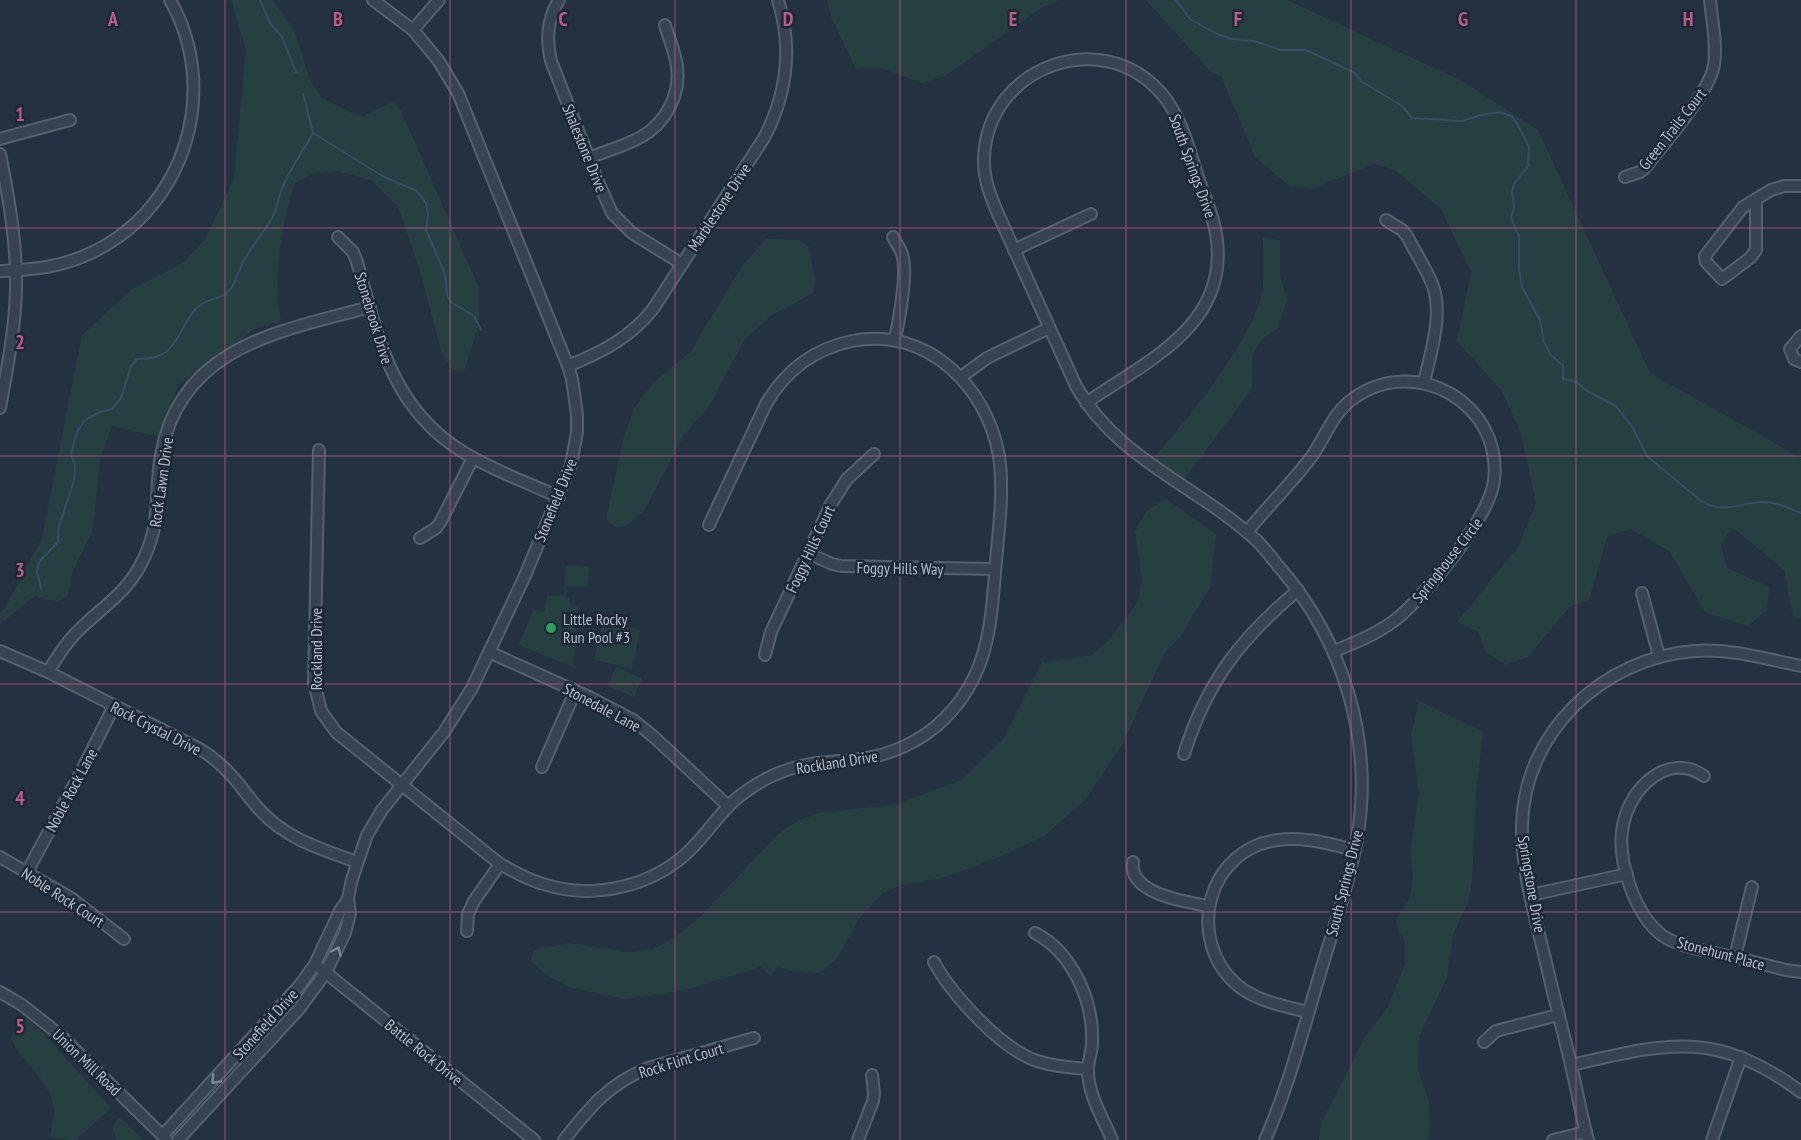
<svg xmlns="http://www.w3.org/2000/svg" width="1801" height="1140" font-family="'PT Sans Narrow',sans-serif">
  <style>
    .green { fill: #264042 }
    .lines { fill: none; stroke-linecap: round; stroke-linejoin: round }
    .stream { stroke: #374d69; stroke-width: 2 }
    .minor-casing { stroke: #56616e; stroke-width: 14 }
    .minor { stroke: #384351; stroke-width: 10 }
    .oneway { stroke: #7d8794 }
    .grid { fill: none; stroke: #bd5a88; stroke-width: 1.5; stroke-opacity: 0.55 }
    .leisure-dot { fill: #2e9e5b; stroke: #1d2836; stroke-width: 2 }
    .labels { text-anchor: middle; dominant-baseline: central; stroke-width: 5; stroke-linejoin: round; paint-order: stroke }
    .street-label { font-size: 16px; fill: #b5becb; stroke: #1d2836 }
    .poi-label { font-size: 16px; fill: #b5becb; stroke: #1d2836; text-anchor: start }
    .grid-label { font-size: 20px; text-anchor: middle; font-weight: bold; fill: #bd5a88; stroke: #1d2836; stroke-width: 5; stroke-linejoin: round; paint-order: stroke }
  </style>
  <rect width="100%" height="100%" fill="#243141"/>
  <g class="green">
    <path d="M231,0H273L295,32L309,78L322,98L354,114L364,116L394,101L401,111L479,288V324L464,371L452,370L441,350L420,271L398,206L372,181L339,171L315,173L295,183C282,220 272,283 281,321L256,328L178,385L160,437L112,426L100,459L93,529L72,573L68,596L57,602L35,596L0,624V612L5,608L42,538L82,335L131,290L183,263L206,238L234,178L246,50Z"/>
    <path d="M827,0H1062L1044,6L945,76L922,83L879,67L856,69L832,19Z"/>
    <path d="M1146,0H1287L1462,81L1538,130L1650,373L1801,458V618L1793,617L1784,570L1732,527L1721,545L1727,568L1769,587L1767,610L1748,626L1705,612L1669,551L1630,529L1607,537L1589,600L1569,607L1528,657L1506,665L1486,652L1478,631L1457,622L1518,547L1536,503L1521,434L1502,391L1457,341L1471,273L1441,209L1396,171L1375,164L1313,188L1290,186L1255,157L1221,76L1211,72Z"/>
    <path d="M1263,238L1280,240V275L1287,300L1277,329L1263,338L1253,354L1251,390L1180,485L1150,463C1188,417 1242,356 1261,298C1265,285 1263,253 1263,238Z"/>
    <path d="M766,239L799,240L809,247L815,281L813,293L772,315L745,339L708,408L684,435L644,511L626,526L614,527L606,519L623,440L634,408L655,381L690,352L743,265Z"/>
    <path d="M1166,499L1216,534L1210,588L1180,637L1164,654L1123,743L1086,799L1044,836L992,860L939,879L904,884L883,893L860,917L838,957L820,973L789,970L778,967L770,976L762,968L763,966L682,991L624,999L569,987L548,976L531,961L534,950L569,943L627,952L651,950L673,939L701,916L777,835L797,821L819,813L894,805L962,780L1004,738L1042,662L1090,656L1108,641L1138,602L1142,579L1135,532L1146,511Z"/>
    <path d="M566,565L589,567L587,587L566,586L565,597L570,598L569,605L578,606L573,667L519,645L533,610L545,611L547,595L564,596Z"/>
    <path d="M603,622L640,630L632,668L594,660Z"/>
    <path d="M616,667L642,678L634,697L608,686Z"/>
    <path d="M1419,701L1483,732L1476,792L1472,882L1468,903L1453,934L1447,977L1419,1037L1418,1070L1429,1102L1430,1136L1427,1140H1319L1321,1123L1365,1037L1387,1008L1405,964V941L1398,931L1396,920L1409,900L1413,877L1410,853L1419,794L1411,735Z"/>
    <path d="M22,1015L41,1031L111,1108L76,1140L50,1138C51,1130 54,1119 54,1110C52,1081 21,1063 11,1037Z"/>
    <path d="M121,1117L143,1140H117L113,1130L116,1121Z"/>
  </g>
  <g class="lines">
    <g class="stream">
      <path d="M260,0L270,23L282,37L296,72"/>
      <path d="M1176,0L1190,19L1215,33L1231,39L1254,41L1281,50H1306L1355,73L1361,81L1402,106L1412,118L1462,121L1481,115L1500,112L1511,116L1517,123L1529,147L1528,166L1514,184L1512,193L1514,207L1511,217L1515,229L1519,235V269L1522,287L1540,320L1544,342L1550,354L1563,366V379L1575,381L1587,391L1616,406L1633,428L1647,456L1701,501C1724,514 1738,504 1760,502C1775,501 1788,508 1801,513"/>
      <path d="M303,94L313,133L384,177L417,191L426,203L428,214L426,230L445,274L447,295L452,303L474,316L481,330"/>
      <path d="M41,589L37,572L39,562L58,542V530L74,480L75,465L71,455L77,432L85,420L100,412L112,409L121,398L131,366L137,359C178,360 174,335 195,310C204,298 220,301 230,290C235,285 239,269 243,262C251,247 263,234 271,220C277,210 278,199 282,189C289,170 303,151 313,133"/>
    </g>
    <g class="minor-casing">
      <g id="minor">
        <path d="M559,0C547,20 546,39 551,61L597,179L612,213L632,233L682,264"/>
        <path d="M413,30L439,0"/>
        <path d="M0,139L70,120"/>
        <path d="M0,154C9,199 17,244 16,290C15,330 7,369 0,408"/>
        <path d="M589,158C606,151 625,146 641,137C666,123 681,94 677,66C675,52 669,39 665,25"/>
        <path d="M1625,177L1640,172L1645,168C1663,144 1710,92 1714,65C1717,44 1712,21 1710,0"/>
        <path d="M1756,199V250L1750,258L1722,279L1706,262L1705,256L1743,207L1771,190L1784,186H1801"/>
        <path d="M1386,220L1402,230L1407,236C1415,252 1426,268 1433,286C1443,315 1431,352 1424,382"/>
        <path d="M338,237L353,252L357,262C378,337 391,408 463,452C492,470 528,483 559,497"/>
        <path d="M893,237C896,243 900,248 902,254C908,272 899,320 895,339"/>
        <path d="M1014,250L1091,214"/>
        <path d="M0,271C33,270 63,267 93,252C186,207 221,89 170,0"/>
        <path d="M1801,336L1790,349L1794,359L1801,362"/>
        <path d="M568,366C602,352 630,338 653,309L764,138C787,94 793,48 778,0"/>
        <path d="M961,377L987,358L1049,328"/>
        <path d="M1086,403C1145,362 1227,327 1217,241C1215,220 1206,200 1199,180C1189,150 1182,117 1161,93C1101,25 988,67 984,157C983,178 990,195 998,214L1076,386C1118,460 1196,485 1256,540C1265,548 1272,559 1280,568C1342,640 1373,737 1358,833C1350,882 1333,929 1319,977C1303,1031 1288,1088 1265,1140"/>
        <path d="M319,450L314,682L321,711L336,732L500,864C513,871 526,879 540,883C592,901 655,887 693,847C710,830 722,809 741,795C759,781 779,771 801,766C820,761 841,762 861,759C891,755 922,741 944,719C990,674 991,621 996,561C999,527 1004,490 999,456C987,386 926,326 852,341C814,349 785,371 766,404L709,525"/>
        <path d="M1247,532C1267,507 1292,483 1312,456C1326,436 1333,412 1354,398C1417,354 1503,404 1494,481C1489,518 1425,597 1395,620C1377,634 1355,643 1334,651"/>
        <path d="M420,538L436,528L441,521L473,458"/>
        <path d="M808,553L832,564L841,566L995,569"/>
        <path d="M1642,593L1659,656"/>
        <path d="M0,651L48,672L198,748C210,755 221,764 230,774C241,785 249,799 260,810C286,839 321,849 357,862"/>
        <path d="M489,652L591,698L633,720L654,737L727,805"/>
        <path d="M765,655L771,632L831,504L847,479L874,454"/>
        <path d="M48,672C57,657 65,644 77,632C103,605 127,595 144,558C162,519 154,493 161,455C180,346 281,331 370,307"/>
        <path d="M1184,754C1207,681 1241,638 1298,590"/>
        <path d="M542,767L575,692"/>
        <path d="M1704,776C1668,751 1630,788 1623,825C1616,859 1635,916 1663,936C1678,946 1698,949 1715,953C1739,958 1762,964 1786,970L1801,972"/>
        <path d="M0,857L71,898L124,939"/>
        <path d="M1133,862C1128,894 1187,902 1208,906"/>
        <path d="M27,872L81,772L114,706"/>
        <path d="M1531,895L1627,874"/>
        <path d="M467,931L468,914L474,901L500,864"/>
        <path d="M1035,933C1072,952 1094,1001 1092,1043C1092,1052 1088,1061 1088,1070C1088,1095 1103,1118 1112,1140"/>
        <path d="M1735,957L1752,887"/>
        <path d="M934,962C952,995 1001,1049 1037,1061C1053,1066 1071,1068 1088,1069"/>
        <path d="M320,968L534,1140"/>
        <path d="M0,992L22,1005L60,1035L167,1140"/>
        <path d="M1308,1012C1284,1006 1255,1001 1236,984C1185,938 1207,849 1278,840C1304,836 1330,844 1355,850"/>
        <path d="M1484,1042L1496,1031L1558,1015"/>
        <path d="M1571,1065C1667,1043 1715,1029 1801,1092"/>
        <path d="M163,1135L300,985L315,964L340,911L348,899"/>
        <path d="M178,1140L299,1009L326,972L345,933L350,913L348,899L352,879L367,835L382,810L444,732L472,688L524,578L571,465L577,432V415L572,379L568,366L458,93L438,60L413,30L373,0"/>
        <path d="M564,1140C590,1107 607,1085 648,1068L754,1038"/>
        <path d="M858,1140L873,1101L874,1093L872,1075"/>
        <path d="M1553,1140L1586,1132"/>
        <path d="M1588,1140C1581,1115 1577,1090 1571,1065C1563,1031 1554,997 1546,963C1536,919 1521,871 1522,825C1524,732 1603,658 1694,651C1729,648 1766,659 1801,666"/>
        <path d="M1712,1140L1741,1057"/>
      </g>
    </g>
    <use href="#minor" class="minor"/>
  </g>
  <defs><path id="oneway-chevron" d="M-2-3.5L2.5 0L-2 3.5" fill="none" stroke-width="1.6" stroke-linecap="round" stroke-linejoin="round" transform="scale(1.5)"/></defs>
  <g class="oneway">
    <use href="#oneway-chevron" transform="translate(337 951) rotate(-65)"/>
    <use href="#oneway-chevron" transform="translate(215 1080) rotate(133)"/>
  </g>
  <path class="grid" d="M225,0V1140M450,0V1140M675,0V1140M900,0V1140M1126,0V1140M1351,0V1140M1576,0V1140M0,228H1801M0,456H1801M0,684H1801M0,912H1801"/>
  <circle class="leisure-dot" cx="551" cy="628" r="6"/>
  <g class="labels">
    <g class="street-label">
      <text transform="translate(1672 129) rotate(-52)">Green Trails Court</text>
      <text transform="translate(585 148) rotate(68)">Shalestone Drive</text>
      <text transform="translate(1193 166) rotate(70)">South Springs Drive</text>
      <text transform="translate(719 207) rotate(-57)">Marblestone Drive</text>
      <text transform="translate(374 318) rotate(73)">Stonebrook Drive</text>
      <text transform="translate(161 482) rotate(-82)">Rock Lawn Drive</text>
      <text transform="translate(555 500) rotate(-68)">Stonefield Drive</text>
      <text transform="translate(810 549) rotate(-65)">Foggy Hills Court</text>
      <text transform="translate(1447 560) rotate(-52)">Springhouse Circle</text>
      <text transform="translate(900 568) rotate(1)">Foggy Hills Way</text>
      <text transform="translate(316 649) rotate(-90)">Rockland Drive</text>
      <text transform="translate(602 707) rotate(28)">Stonedale Lane</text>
      <text transform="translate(156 728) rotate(27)">Rock Crystal Drive</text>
      <text transform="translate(837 762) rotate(-9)">Rockland Drive</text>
      <text transform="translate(71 790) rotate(-62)">Noble Rock Lane</text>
      <text transform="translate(1344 883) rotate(-76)">South Springs Drive</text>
      <text transform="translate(1532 884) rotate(80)">Springstone Drive</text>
      <text transform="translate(63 897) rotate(33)">Noble Rock Court</text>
      <text transform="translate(1721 953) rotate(15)">Stonehunt Place</text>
      <text transform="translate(265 1024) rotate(-48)">Stonefield Drive</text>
      <text transform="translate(424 1052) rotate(39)">Battle Rock Drive</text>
      <text transform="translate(681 1060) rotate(-17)">Rock Flint Court</text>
      <text transform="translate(87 1062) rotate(44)">Union Mill Road</text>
    </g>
    <g class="poi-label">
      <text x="563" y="619">Little Rocky<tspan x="563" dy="18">Run Pool #3</tspan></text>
    </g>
  </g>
  <g class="grid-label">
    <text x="113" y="26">A</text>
    <text x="338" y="26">B</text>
    <text x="563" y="26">C</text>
    <text x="788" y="26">D</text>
    <text x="1013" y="26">E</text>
    <text x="1238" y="26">F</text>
    <text x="1463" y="26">G</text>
    <text x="1688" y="26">H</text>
    <text x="20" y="121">1</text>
    <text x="20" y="349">2</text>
    <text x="20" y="577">3</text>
    <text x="20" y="805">4</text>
    <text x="20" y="1033">5</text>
  </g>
</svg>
